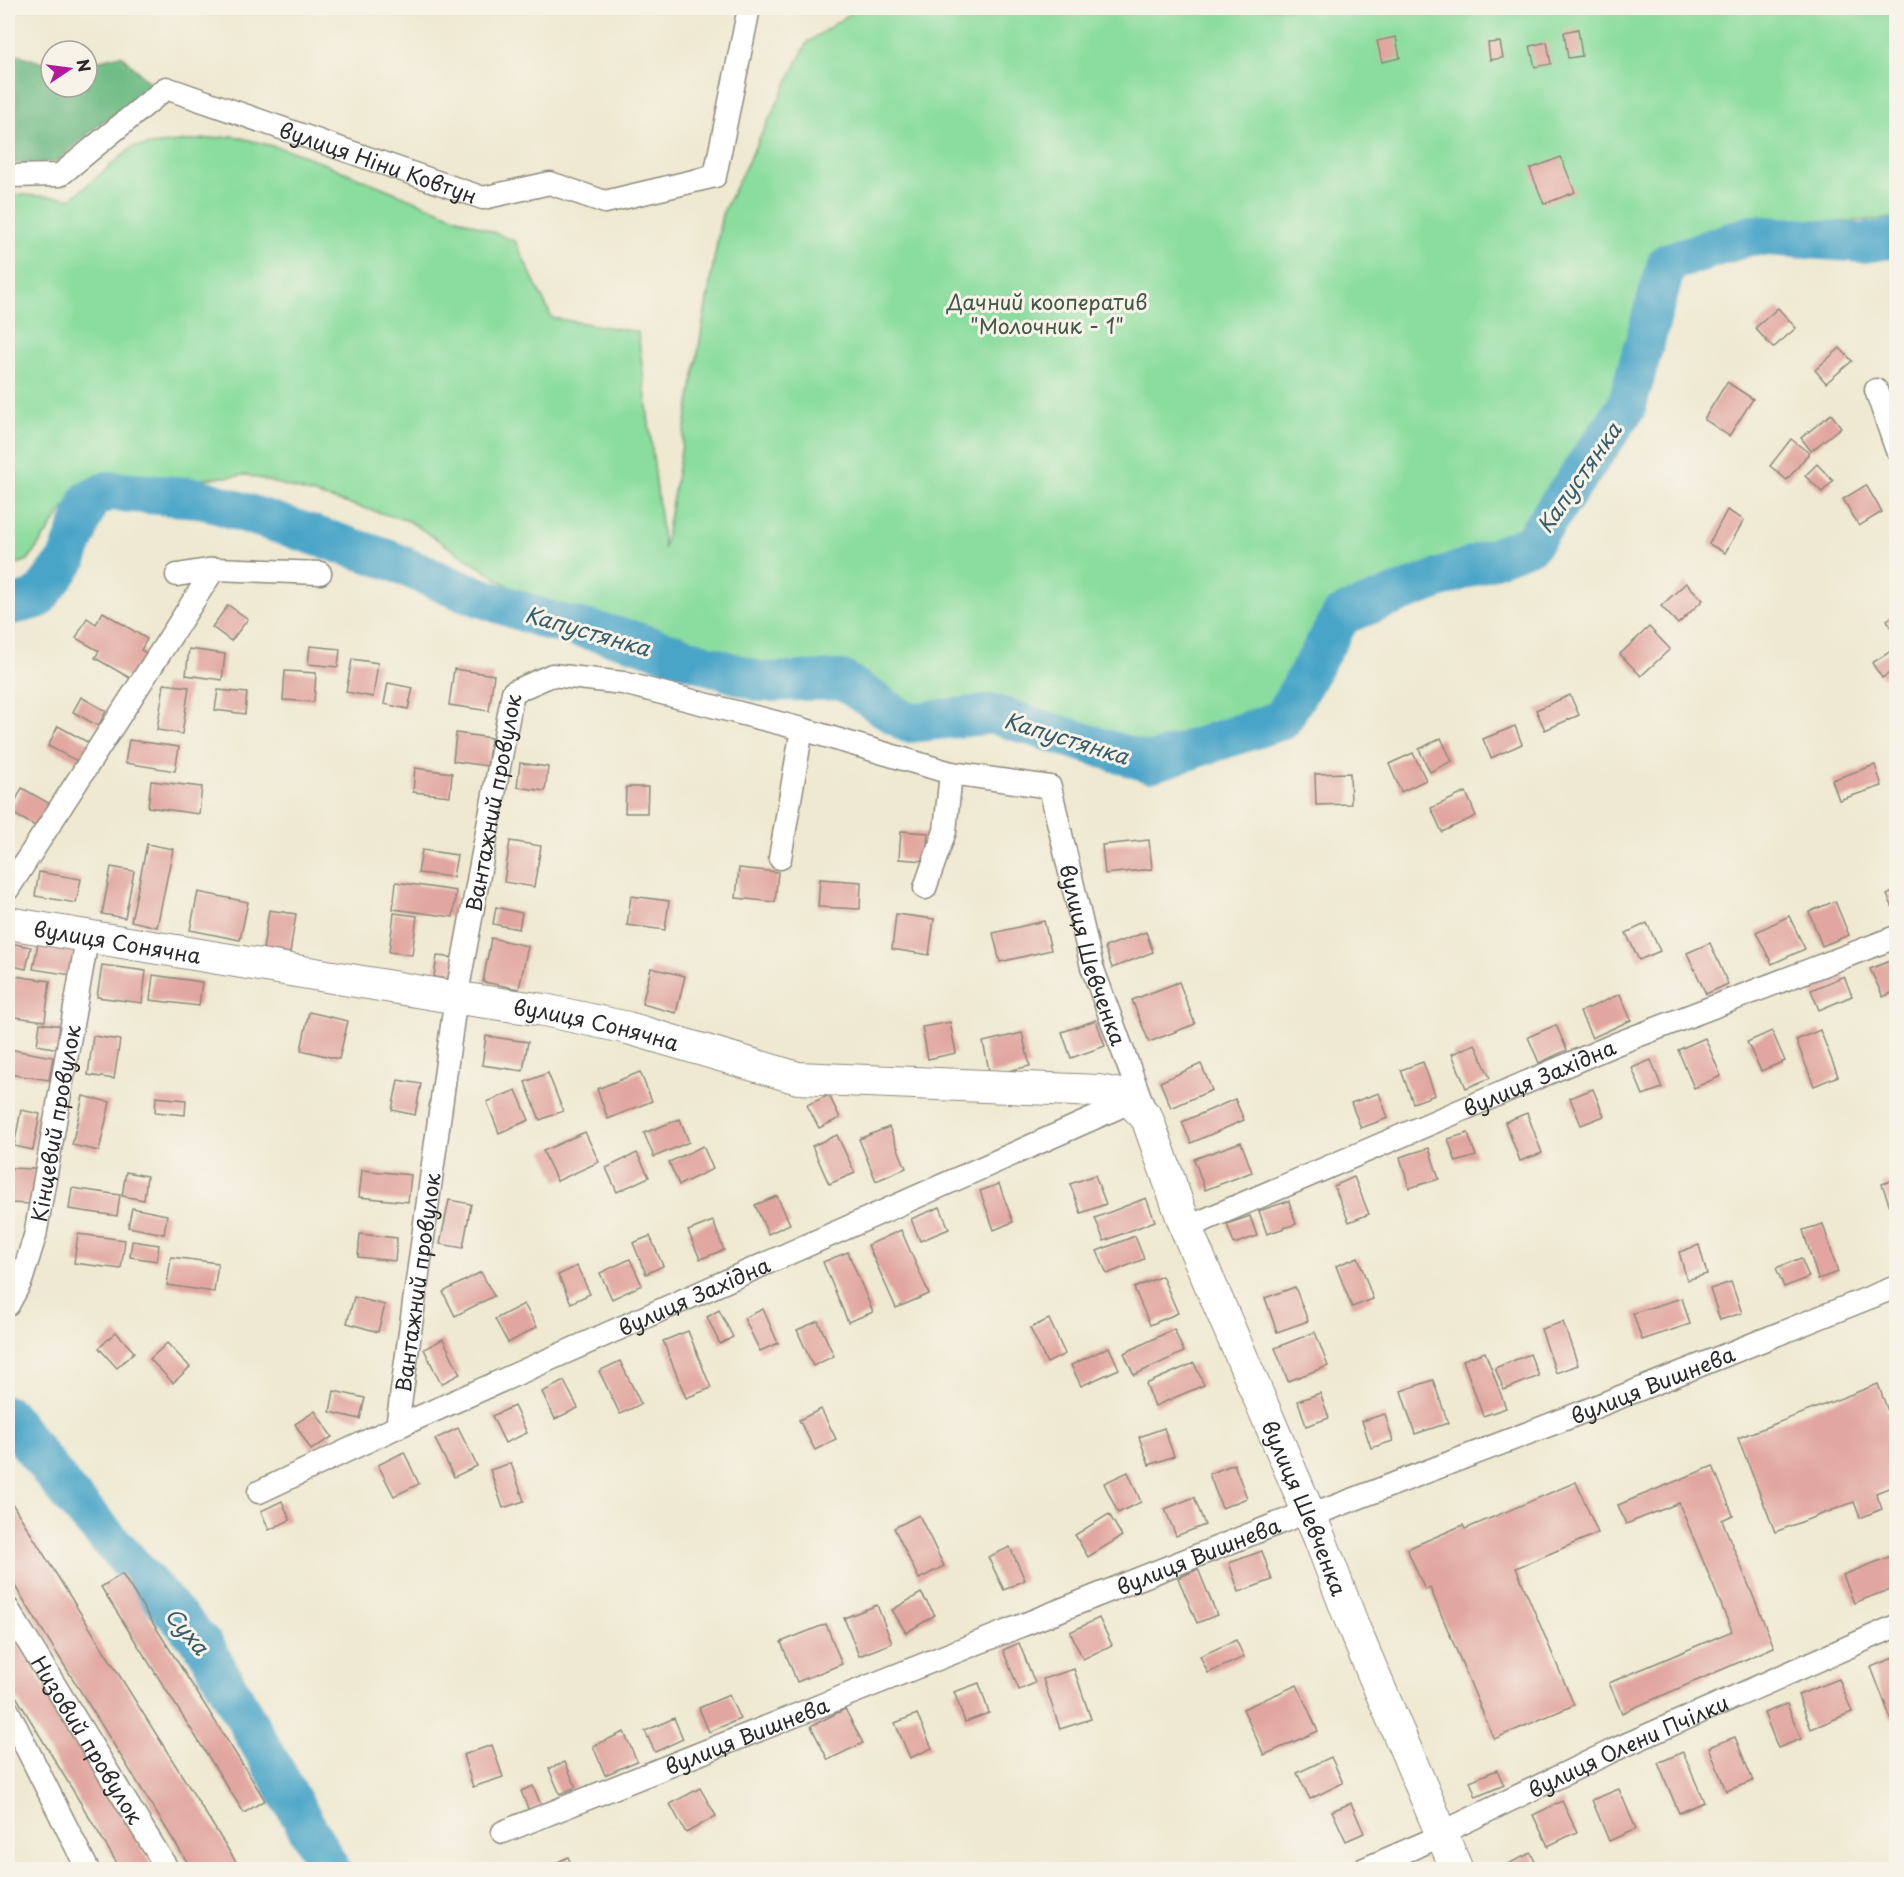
<svg xmlns="http://www.w3.org/2000/svg" width="1904" height="1877" font-family="'Playpen Sans',sans-serif">
  <style>
    .green { fill: #8add9e; stroke: #5a8464; stroke-width: 1.5 }
    .forest { fill: #6fbc85; stroke: #4d7458; stroke-width: 1.5 }
    .lines { fill: none; stroke-linecap: round; stroke-linejoin: round }
    .river { stroke: #4aa5c8; stroke-width: 40 }
    .building { fill: #e1a69f }
    .street-casing { stroke: #8d8a7e; stroke-width: 25 }
    .secondary-casing { stroke: #8d8a7e; stroke-width: 34 }
    .street { stroke: #fff; stroke-width: 22 }
    .secondary { stroke: #fff; stroke-width: 32 }
    .labels { text-anchor: middle; dominant-baseline: central; stroke-width: 6; stroke-linejoin: round; paint-order: stroke }
    .street-label { font-size: 21px; fill: #2b2b2b; stroke: #f7f3e8 }
    .park-label { font-size: 21px; fill: #435848; stroke: #f7f3e8 }
    .water-label { font-size: 22px; font-style: italic; fill: #375c6a; stroke: #f7f3e8 }
  </style>
  <rect width="100%" height="100%" fill="#f7f3e8"/>
  <filter id="ink" filterUnits="userSpaceOnUse"><feTurbulence type="fractalNoise" baseFrequency=".0167" numOctaves="2"/><feDisplacementMap in="SourceGraphic" scale="12" xChannelSelector="R" yChannelSelector="G"/><feConvolveMatrix kernelMatrix="1 2 1 2 8 2 1 2 1" color-interpolation-filters="sRGB"/></filter>
  <filter id="wash" filterUnits="userSpaceOnUse"><feTurbulence type="fractalNoise" baseFrequency=".008" numOctaves="4" result="noise"/><feDisplacementMap in="SourceGraphic" scale="24" xChannelSelector="R" yChannelSelector="G"/><feGaussianBlur stdDeviation="1.35" result="paint"/><feColorMatrix in="noise" values="0 0 0 0 0 0 0 0 0 0 0 0 0 0 0 0 0 1.4 0 .05"/><feComposite in="paint" operator="in"/></filter>
  <g filter="url(#wash)">
    <rect width="100%" height="100%" fill="#efe9d1"/>
    <path class="green" d="M858,8H1896V218L1813,224L1752,221L1659,246L1617,390L1535,522L1329,608L1274,702L1152,747L1000,699L908,707L847,663L759,667L680,635L545,610L409,521L247,475L77,490L28,560L8,567V194L72,198L133,147L234,136L295,152L515,241L552,318L638,332L664,549L722,214L807,43Z"/>
    <path class="forest" d="M8,51L51,66V87H87V63L121,55L160,93L103,121L56,162L8,163Z"/>
    <g class="lines">
      <g class="river">
        <path d="M8,606L37,599L67,560L89,500L108,491L199,498L390,560L457,589L550,621L631,640L761,682L842,680L908,723L993,714L1150,763L1282,720L1342,615L1531,544L1626,408L1667,263L1752,235L1864,243L1896,238"/>
        <path d="M8,1416L66,1491L205,1647L331,1870"/>
      </g>
    </g>
    <g id="blocks">
      <g class="building">
        <path d="M1578,29L1582,56L1568,58L1564,32Z"/>
        <path d="M1396,37L1400,58L1382,62L1377,41Z"/>
        <path d="M1500,42L1503,58L1490,60L1488,43Z"/>
        <path d="M1547,42L1551,64L1535,67L1530,46Z"/>
        <path d="M1561,157L1575,192L1544,204L1530,169Z"/>
        <path d="M1778,308L1796,328L1773,348L1755,328Z"/>
        <path d="M1840,348L1852,361L1826,383L1815,370Z"/>
        <path d="M1727,382L1753,399L1729,436L1704,419Z"/>
        <path d="M1831,414L1841,427L1811,451L1801,438Z"/>
        <path d="M1791,439L1809,453L1787,480L1770,466Z"/>
        <path d="M1817,464L1833,481L1822,492L1805,476Z"/>
        <path d="M1866,485L1882,512L1859,526L1843,499Z"/>
        <path d="M1727,510L1744,520L1725,553L1709,544Z"/>
        <path d="M1686,583L1703,600L1678,624L1661,606Z"/>
        <path d="M228,605L248,619L231,641L212,627Z"/>
        <path d="M103,612L147,639L141,650L150,655L135,681L95,658L99,651L76,638L87,618L96,624Z"/>
        <path d="M1896,614V637L1887,620Z"/>
        <path d="M1649,627L1670,649L1641,676L1620,654Z"/>
        <path d="M310,646L340,649L338,667L308,664Z"/>
        <path d="M1896,648V669L1882,678L1872,663Z"/>
        <path d="M189,649L225,654L222,680L186,675Z"/>
        <path d="M352,659L378,663L373,697L346,692Z"/>
        <path d="M454,669L494,675L489,711L449,705Z"/>
        <path d="M285,671L316,673L314,702L283,700Z"/>
        <path d="M388,683L413,688L408,709L384,704Z"/>
        <path d="M164,684L189,687L182,734L157,730Z"/>
        <path d="M218,690L247,693L245,714L215,710Z"/>
        <path d="M1570,695L1579,715L1545,730L1536,710Z"/>
        <path d="M81,697L106,711L98,726L73,712Z"/>
        <path d="M58,726L93,745L83,764L48,746Z"/>
        <path d="M1515,726L1522,744L1491,758L1483,739Z"/>
        <path d="M456,733L491,738L487,766L453,761Z"/>
        <path d="M1441,738L1452,761L1430,772L1419,749Z"/>
        <path d="M129,740L179,747L175,771L125,763Z"/>
        <path d="M1413,753L1426,780L1401,792L1389,764Z"/>
        <path d="M520,763L548,767L545,791L517,787Z"/>
        <path d="M1875,765L1882,786L1839,800L1832,780Z"/>
        <path d="M415,768L452,773L450,796L413,792Z"/>
        <path d="M1350,773L1351,804L1316,805L1315,774Z"/>
        <path d="M151,781L202,787L199,814L148,807Z"/>
        <path d="M626,787H648L647,813H625Z"/>
        <path d="M22,788L50,804L37,827L10,812Z"/>
        <path d="M1466,792L1476,816L1442,832L1431,808Z"/>
        <path d="M901,831L928,833L926,861L899,859Z"/>
        <path d="M1149,840L1152,869L1105,874L1102,845Z"/>
        <path d="M510,841L541,846L534,887L504,882Z"/>
        <path d="M147,844L173,849L157,927L131,921Z"/>
        <path d="M422,850L457,855L453,877L418,873Z"/>
        <path d="M111,867L134,871L125,918L102,914Z"/>
        <path d="M739,868L778,872L775,902L736,898Z"/>
        <path d="M39,872L81,879L76,903L35,896Z"/>
        <path d="M820,879L861,882L860,909L818,907Z"/>
        <path d="M396,882L456,891L453,917L393,909Z"/>
        <path d="M1896,890V914L1887,895Z"/>
        <path d="M198,892L248,902L240,940L190,930Z"/>
        <path d="M631,896L669,901L665,930L627,925Z"/>
        <path d="M1835,901L1849,935L1822,946L1809,912Z"/>
        <path d="M496,907L522,913L519,929L493,924Z"/>
        <path d="M269,910L296,914L290,953L263,949Z"/>
        <path d="M394,913L417,916L412,955L389,952Z"/>
        <path d="M896,914L934,919L929,955L892,949Z"/>
        <path d="M1789,916L1805,949L1772,964L1756,932Z"/>
        <path d="M1044,921L1051,950L1000,962L993,933Z"/>
        <path d="M1647,923L1660,951L1639,960L1626,933Z"/>
        <path d="M1146,932L1153,952L1112,968L1105,947Z"/>
        <path d="M491,938L528,946L519,989L483,982Z"/>
        <path d="M10,943L31,947L26,969L8,965Z"/>
        <path d="M38,943L75,949L71,975L33,969Z"/>
        <path d="M1710,943L1728,984L1706,994L1687,953Z"/>
        <path d="M437,956L457,958L454,980L434,977Z"/>
        <path d="M1892,960L1896,969V991L1883,997L1870,969Z"/>
        <path d="M102,965L146,971L142,1003L97,997Z"/>
        <path d="M651,968L685,976L676,1013L642,1004Z"/>
        <path d="M153,975L202,982L199,1006L150,1000Z"/>
        <path d="M15,976L50,981L45,1021L8,1016V1000L11,1001Z"/>
        <path d="M1844,976L1852,996L1819,1010L1811,990Z"/>
        <path d="M1179,982L1195,1024L1149,1042L1132,1000Z"/>
        <path d="M1620,994L1631,1020L1592,1038L1580,1012Z"/>
        <path d="M309,1012L348,1021L339,1059L301,1050Z"/>
        <path d="M1096,1020L1105,1046L1071,1058L1062,1032Z"/>
        <path d="M950,1022L956,1053L928,1059L922,1027Z"/>
        <path d="M40,1023L62,1026L59,1049L37,1045Z"/>
        <path d="M1556,1025L1567,1050L1539,1063L1528,1037Z"/>
        <path d="M1820,1030L1838,1076L1814,1086L1796,1040Z"/>
        <path d="M1772,1031L1785,1061L1761,1071L1747,1042Z"/>
        <path d="M1022,1033L1030,1066L990,1075L983,1042Z"/>
        <path d="M93,1036L120,1040L114,1079L88,1075Z"/>
        <path d="M486,1036L528,1042L523,1071L482,1065Z"/>
        <path d="M1705,1038L1721,1076L1694,1088L1678,1050Z"/>
        <path d="M1475,1044L1490,1078L1466,1088L1452,1054Z"/>
        <path d="M8,1049L53,1057L49,1080L8,1074Z"/>
        <path d="M1651,1060L1662,1088L1643,1095L1632,1068Z"/>
        <path d="M1423,1062L1435,1095L1413,1103L1401,1070Z"/>
        <path d="M1201,1064L1212,1090L1171,1108L1160,1082Z"/>
        <path d="M640,1072L652,1101L608,1119L597,1089Z"/>
        <path d="M548,1073L563,1111L540,1120L525,1082Z"/>
        <path d="M398,1080L421,1084L415,1115L392,1110Z"/>
        <path d="M1593,1089L1604,1116L1581,1125L1570,1098Z"/>
        <path d="M516,1090L529,1120L499,1133L487,1102Z"/>
        <path d="M1379,1093L1388,1118L1361,1128L1351,1103Z"/>
        <path d="M829,1095L840,1118L819,1128L807,1105Z"/>
        <path d="M83,1096L110,1102L99,1151L72,1145Z"/>
        <path d="M156,1097L186,1100L185,1115L155,1112Z"/>
        <path d="M1235,1099L1244,1120L1191,1143L1182,1122Z"/>
        <path d="M21,1110L40,1114L33,1150L14,1146Z"/>
        <path d="M1527,1113L1542,1153L1520,1161L1505,1122Z"/>
        <path d="M680,1119L689,1142L654,1157L644,1133Z"/>
        <path d="M889,1127L906,1168L876,1181L859,1139Z"/>
        <path d="M585,1132L599,1162L557,1181L543,1151Z"/>
        <path d="M1468,1133L1476,1156L1456,1162L1448,1139Z"/>
        <path d="M837,1135L855,1173L829,1184L812,1146Z"/>
        <path d="M1241,1142L1252,1172L1205,1190L1194,1159Z"/>
        <path d="M703,1146L713,1169L679,1185L669,1162Z"/>
        <path d="M1429,1148L1439,1179L1409,1188L1400,1157Z"/>
        <path d="M637,1153L649,1177L617,1192L606,1168Z"/>
        <path d="M8,1168L35,1169L33,1204L8,1203Z"/>
        <path d="M362,1170L411,1175L408,1202L359,1197Z"/>
        <path d="M126,1172L147,1176L144,1200L122,1196Z"/>
        <path d="M1095,1175L1106,1204L1081,1213L1070,1184Z"/>
        <path d="M1354,1177L1369,1214L1349,1222L1334,1186Z"/>
        <path d="M1896,1179V1223L1882,1184Z"/>
        <path d="M999,1184L1013,1222L994,1230L980,1191Z"/>
        <path d="M72,1188L120,1195L117,1216L69,1209Z"/>
        <path d="M777,1196L790,1224L768,1234L755,1205Z"/>
        <path d="M1146,1198L1155,1221L1104,1241L1095,1218Z"/>
        <path d="M449,1200L471,1204L463,1248L440,1244Z"/>
        <path d="M1289,1201L1296,1224L1267,1234L1259,1211Z"/>
        <path d="M940,1207L949,1229L920,1241L911,1219Z"/>
        <path d="M132,1208L167,1215L164,1234L128,1227Z"/>
        <path d="M1250,1216L1257,1236L1234,1244L1227,1224Z"/>
        <path d="M713,1221L724,1250L700,1259L688,1231Z"/>
        <path d="M1823,1224L1838,1272L1818,1279L1803,1230Z"/>
        <path d="M901,1230L929,1294L896,1308L868,1245Z"/>
        <path d="M78,1234L125,1240L121,1269L74,1263Z"/>
        <path d="M360,1234L397,1238L395,1261L358,1257Z"/>
        <path d="M650,1236L663,1266L646,1274L633,1243Z"/>
        <path d="M1135,1236L1144,1259L1107,1274L1097,1251Z"/>
        <path d="M132,1241L159,1245L157,1261L130,1257Z"/>
        <path d="M1699,1245L1707,1274L1687,1280L1679,1252Z"/>
        <path d="M848,1252L873,1312L848,1322L823,1262Z"/>
        <path d="M171,1257L218,1263L214,1292L167,1285Z"/>
        <path d="M1358,1257L1373,1299L1352,1307L1336,1266Z"/>
        <path d="M1801,1258L1809,1277L1784,1287L1776,1268Z"/>
        <path d="M630,1259L642,1285L612,1299L600,1273Z"/>
        <path d="M577,1266L590,1294L571,1303L558,1275Z"/>
        <path d="M481,1272L494,1296L455,1316L443,1292Z"/>
        <path d="M1162,1276L1178,1313L1150,1325L1134,1288Z"/>
        <path d="M1731,1282L1742,1313L1720,1320L1710,1289Z"/>
        <path d="M1295,1287L1308,1321L1277,1332L1265,1298Z"/>
        <path d="M354,1297L385,1305L378,1332L347,1323Z"/>
        <path d="M1682,1298L1690,1324L1642,1340L1633,1313Z"/>
        <path d="M524,1304L537,1327L508,1343L495,1319Z"/>
        <path d="M763,1309L778,1343L760,1351L744,1318Z"/>
        <path d="M719,1310L733,1337L720,1344L707,1317Z"/>
        <path d="M1049,1319L1065,1354L1047,1363L1030,1328Z"/>
        <path d="M818,1321L834,1356L813,1366L797,1330Z"/>
        <path d="M1563,1322L1578,1365L1556,1373L1541,1329Z"/>
        <path d="M1174,1329L1184,1352L1134,1375L1124,1353Z"/>
        <path d="M688,1331L711,1388L686,1398L663,1341Z"/>
        <path d="M116,1332L134,1352L117,1368L99,1348Z"/>
        <path d="M1315,1332L1328,1366L1288,1381L1275,1348Z"/>
        <path d="M443,1339L460,1374L441,1384L424,1349Z"/>
        <path d="M167,1343L190,1367L173,1383L150,1359Z"/>
        <path d="M1109,1347L1119,1369L1081,1386L1071,1365Z"/>
        <path d="M1485,1352L1506,1408L1483,1416L1463,1360Z"/>
        <path d="M1530,1354L1539,1376L1504,1390L1495,1368Z"/>
        <path d="M620,1361L641,1404L620,1414L599,1371Z"/>
        <path d="M1194,1363L1204,1385L1155,1406L1146,1384Z"/>
        <path d="M1433,1380L1448,1423L1415,1434L1401,1391Z"/>
        <path d="M564,1381L578,1408L555,1419L542,1392Z"/>
        <path d="M1878,1384L1896,1433V1485L1876,1493L1882,1509L1860,1518L1854,1502L1775,1532L1738,1438Z"/>
        <path d="M334,1391L365,1398L360,1419L330,1412Z"/>
        <path d="M1320,1393L1329,1418L1306,1426L1298,1401Z"/>
        <path d="M514,1406L527,1433L505,1443L492,1416Z"/>
        <path d="M821,1409L836,1439L815,1450L799,1420Z"/>
        <path d="M315,1411L332,1437L311,1450L295,1424Z"/>
        <path d="M1385,1414L1393,1441L1371,1448L1362,1421Z"/>
        <path d="M458,1428L477,1466L454,1477L435,1439Z"/>
        <path d="M1164,1428L1174,1456L1149,1465L1139,1437Z"/>
        <path d="M404,1452L419,1484L394,1496L378,1465Z"/>
        <path d="M511,1463L524,1501L503,1508L490,1470Z"/>
        <path d="M1234,1464L1247,1498L1222,1508L1209,1474Z"/>
        <path d="M1713,1466L1733,1515L1722,1520L1774,1647L1622,1713L1609,1683L1732,1631L1679,1503L1626,1524L1618,1505Z"/>
        <path d="M1128,1472L1141,1502L1118,1513L1104,1483Z"/>
        <path d="M1576,1482L1598,1533L1516,1568L1574,1705L1494,1739L1430,1588L1425,1590L1407,1549L1463,1525L1465,1529Z"/>
        <path d="M8,1497L241,1870H192L8,1575Z"/>
        <path d="M1194,1497L1205,1525L1176,1536L1165,1509Z"/>
        <path d="M282,1501L290,1520L269,1530L261,1511Z"/>
        <path d="M1109,1514L1122,1536L1088,1557L1075,1535Z"/>
        <path d="M919,1515L944,1566L919,1579L894,1528Z"/>
        <path d="M1010,1547L1025,1580L1004,1590L988,1557Z"/>
        <path d="M1262,1551L1272,1580L1239,1592L1229,1563Z"/>
        <path d="M1896,1554V1587L1854,1603L1843,1575Z"/>
        <path d="M1198,1569L1217,1615L1197,1623L1178,1578Z"/>
        <path d="M122,1574L265,1800L244,1813L101,1587Z"/>
        <path d="M921,1593L935,1615L906,1633L892,1610Z"/>
        <path d="M877,1605L892,1643L859,1656L844,1618Z"/>
        <path d="M1099,1618L1112,1645L1083,1659L1070,1632Z"/>
        <path d="M826,1624L842,1664L797,1682L781,1642Z"/>
        <path d="M8,1627L155,1870H121L8,1683Z"/>
        <path d="M1236,1640L1244,1657L1208,1673L1200,1656Z"/>
        <path d="M1019,1643L1035,1683L1019,1690L1003,1650Z"/>
        <path d="M1896,1657V1717L1891,1719L1871,1667Z"/>
        <path d="M1074,1669L1091,1719L1060,1729L1043,1679Z"/>
        <path d="M1839,1679L1852,1712L1811,1729L1798,1695Z"/>
        <path d="M979,1683L989,1713L965,1722L954,1692Z"/>
        <path d="M1297,1685L1318,1731L1264,1755L1243,1709Z"/>
        <path d="M729,1695L740,1719L709,1732L699,1708Z"/>
        <path d="M1787,1704L1801,1739L1778,1748L1764,1713Z"/>
        <path d="M845,1709L863,1743L828,1760L811,1726Z"/>
        <path d="M917,1714L932,1748L910,1758L895,1723Z"/>
        <path d="M674,1718L683,1739L655,1752L645,1731Z"/>
        <path d="M624,1732L637,1761L605,1775L593,1746Z"/>
        <path d="M1735,1737L1753,1781L1726,1791L1709,1747Z"/>
        <path d="M492,1745L503,1777L473,1787L463,1755Z"/>
        <path d="M1683,1752L1704,1802L1679,1813L1658,1763Z"/>
        <path d="M1331,1757L1343,1783L1310,1799L1297,1773Z"/>
        <path d="M565,1762L576,1787L560,1794L549,1769Z"/>
        <path d="M1497,1770L1504,1785L1476,1797L1470,1781Z"/>
        <path d="M533,1786L541,1805L529,1811L521,1791Z"/>
        <path d="M700,1788L716,1816L686,1833L670,1804Z"/>
        <path d="M1619,1789L1636,1829L1609,1841L1592,1800Z"/>
        <path d="M1562,1801L1577,1832L1548,1846L1533,1815Z"/>
        <path d="M1351,1803L1364,1833L1346,1841L1332,1811Z"/>
        <path d="M1531,1853L1538,1869L1495,1870Z"/>
        <path d="M568,1857L574,1870H542Z"/>
      </g>
    </g>
  </g>
  <g filter="url(#ink)">
    <use href="#blocks" fill-opacity="0" stroke="#8d8a7e" stroke-width="1.5"/>
    <g class="lines">
      <g class="street-casing">
        <g id="street">
          <path id="s1" d="M8,176L60,175L166,88L483,198L550,183L605,202L715,176L749,8"/>
          <path d="M1876,390L1896,448"/>
          <path d="M177,575L214,569L320,573"/>
          <path d="M780,858L802,729"/>
          <path d="M925,888L945,831L951,773"/>
          <path d="M8,889L214,569"/>
          <path id="s2" d="M1186,1228L1616,1044L1896,937"/>
          <path id="s3" d="M8,1305L21,1281L35,1236L86,945L85,936"/>
          <path id="s4" d="M397,1427L454,1011L458,998V988L513,692L552,675L623,683L802,729L951,773L1050,787L1092,967L1145,1111"/>
          <path id="s5" d="M259,1492L397,1427L1119,1107L1126,1096"/>
          <path id="s6" d="M8,1609L168,1870"/>
          <path d="M8,1711L88,1870"/>
          <path id="s7" d="M503,1832L1294,1517L1323,1511L1565,1419L1896,1287"/>
          <path id="s8" d="M1362,1870L1443,1835L1458,1825L1614,1750L1896,1626"/>
        </g>
      </g>
      <g class="secondary-casing">
        <g id="secondary">
          <path id="s9" d="M8,923L458,998L544,1010L628,1028L798,1078L1098,1091L1126,1096L1147,1118L1186,1228L1320,1539L1353,1626L1457,1870"/>
        </g>
      </g>
      <use href="#street" class="street"/>
      <use href="#secondary" class="secondary"/>
    </g>
  </g>
  <g class="labels">
    <g class="street-label">
      <text stroke="none"><textPath href="#s1" startOffset="414">вулиця Ніни Ковтун</textPath></text>
      <text stroke="none"><textPath href="#s4" startOffset="632">Вантажний провулок</textPath></text>
      <text stroke="none"><textPath href="#s9" startOffset="111">вулиця Сонячна</textPath></text>
      <text stroke="none"><textPath href="#s4" startOffset="1472">вулиця Шевченка</textPath></text>
      <text stroke="none"><textPath href="#s9" startOffset="597">вулиця Сонячна</textPath></text>
      <text stroke="none"><textPath href="#s2" startOffset="384">вулиця Західна</textPath></text>
      <text stroke="none"><textPath href="#s3" startOffset="189">Кінцевий провулок</textPath></text>
      <text stroke="none"><textPath href="#s4" startOffset="146">Вантажний провулок</textPath></text>
      <text stroke="none"><textPath href="#s5" startOffset="477">вулиця Західна</textPath></text>
      <text stroke="none"><textPath href="#s7" startOffset="1234">вулиця Вишнева</textPath></text>
      <text stroke="none"><textPath href="#s9" startOffset="1586">вулиця Шевченка</textPath></text>
      <text stroke="none"><textPath href="#s7" startOffset="748">вулиця Вишнева</textPath></text>
      <text stroke="none"><textPath href="#s7" startOffset="262">вулиця Вишнева</textPath></text>
      <text stroke="none"><textPath href="#s6" startOffset="153">Низовий провулок</textPath></text>
      <text stroke="none"><textPath href="#s8" startOffset="294">вулиця Олени Пчілки</textPath></text>
    </g>
    <g class="park-label">
      <text x="1047" y="301">Дачний кооператив<tspan x="1047" dy="24">"Молочник - 1"</tspan></text>
    </g>
    <g class="water-label">
      <text transform="translate(1578 477) rotate(-55)">Капустянка</text>
      <text transform="translate(588 630) rotate(16)">Капустянка</text>
      <text transform="translate(1067 737) rotate(17)">Капустянка</text>
      <text transform="translate(188 1630) rotate(50)">Суха</text>
    </g>
  </g>
  <rect width="1904" height="1877" fill="none" stroke="#f7f3e8" stroke-width="30"/>
  <g transform="translate(69 69) rotate(77)"><circle r="28" fill="#f7f3e8" stroke="#a5a39c" stroke-width="1.5"/>
  <path d="M0-4.5L10 22L0 15L-10 22Z" fill="#b5179e"/>
  <text y="-9" font-size="16" font-weight="bold" text-anchor="middle" fill="#2b2b2b">N</text>
  </g>
</svg>
